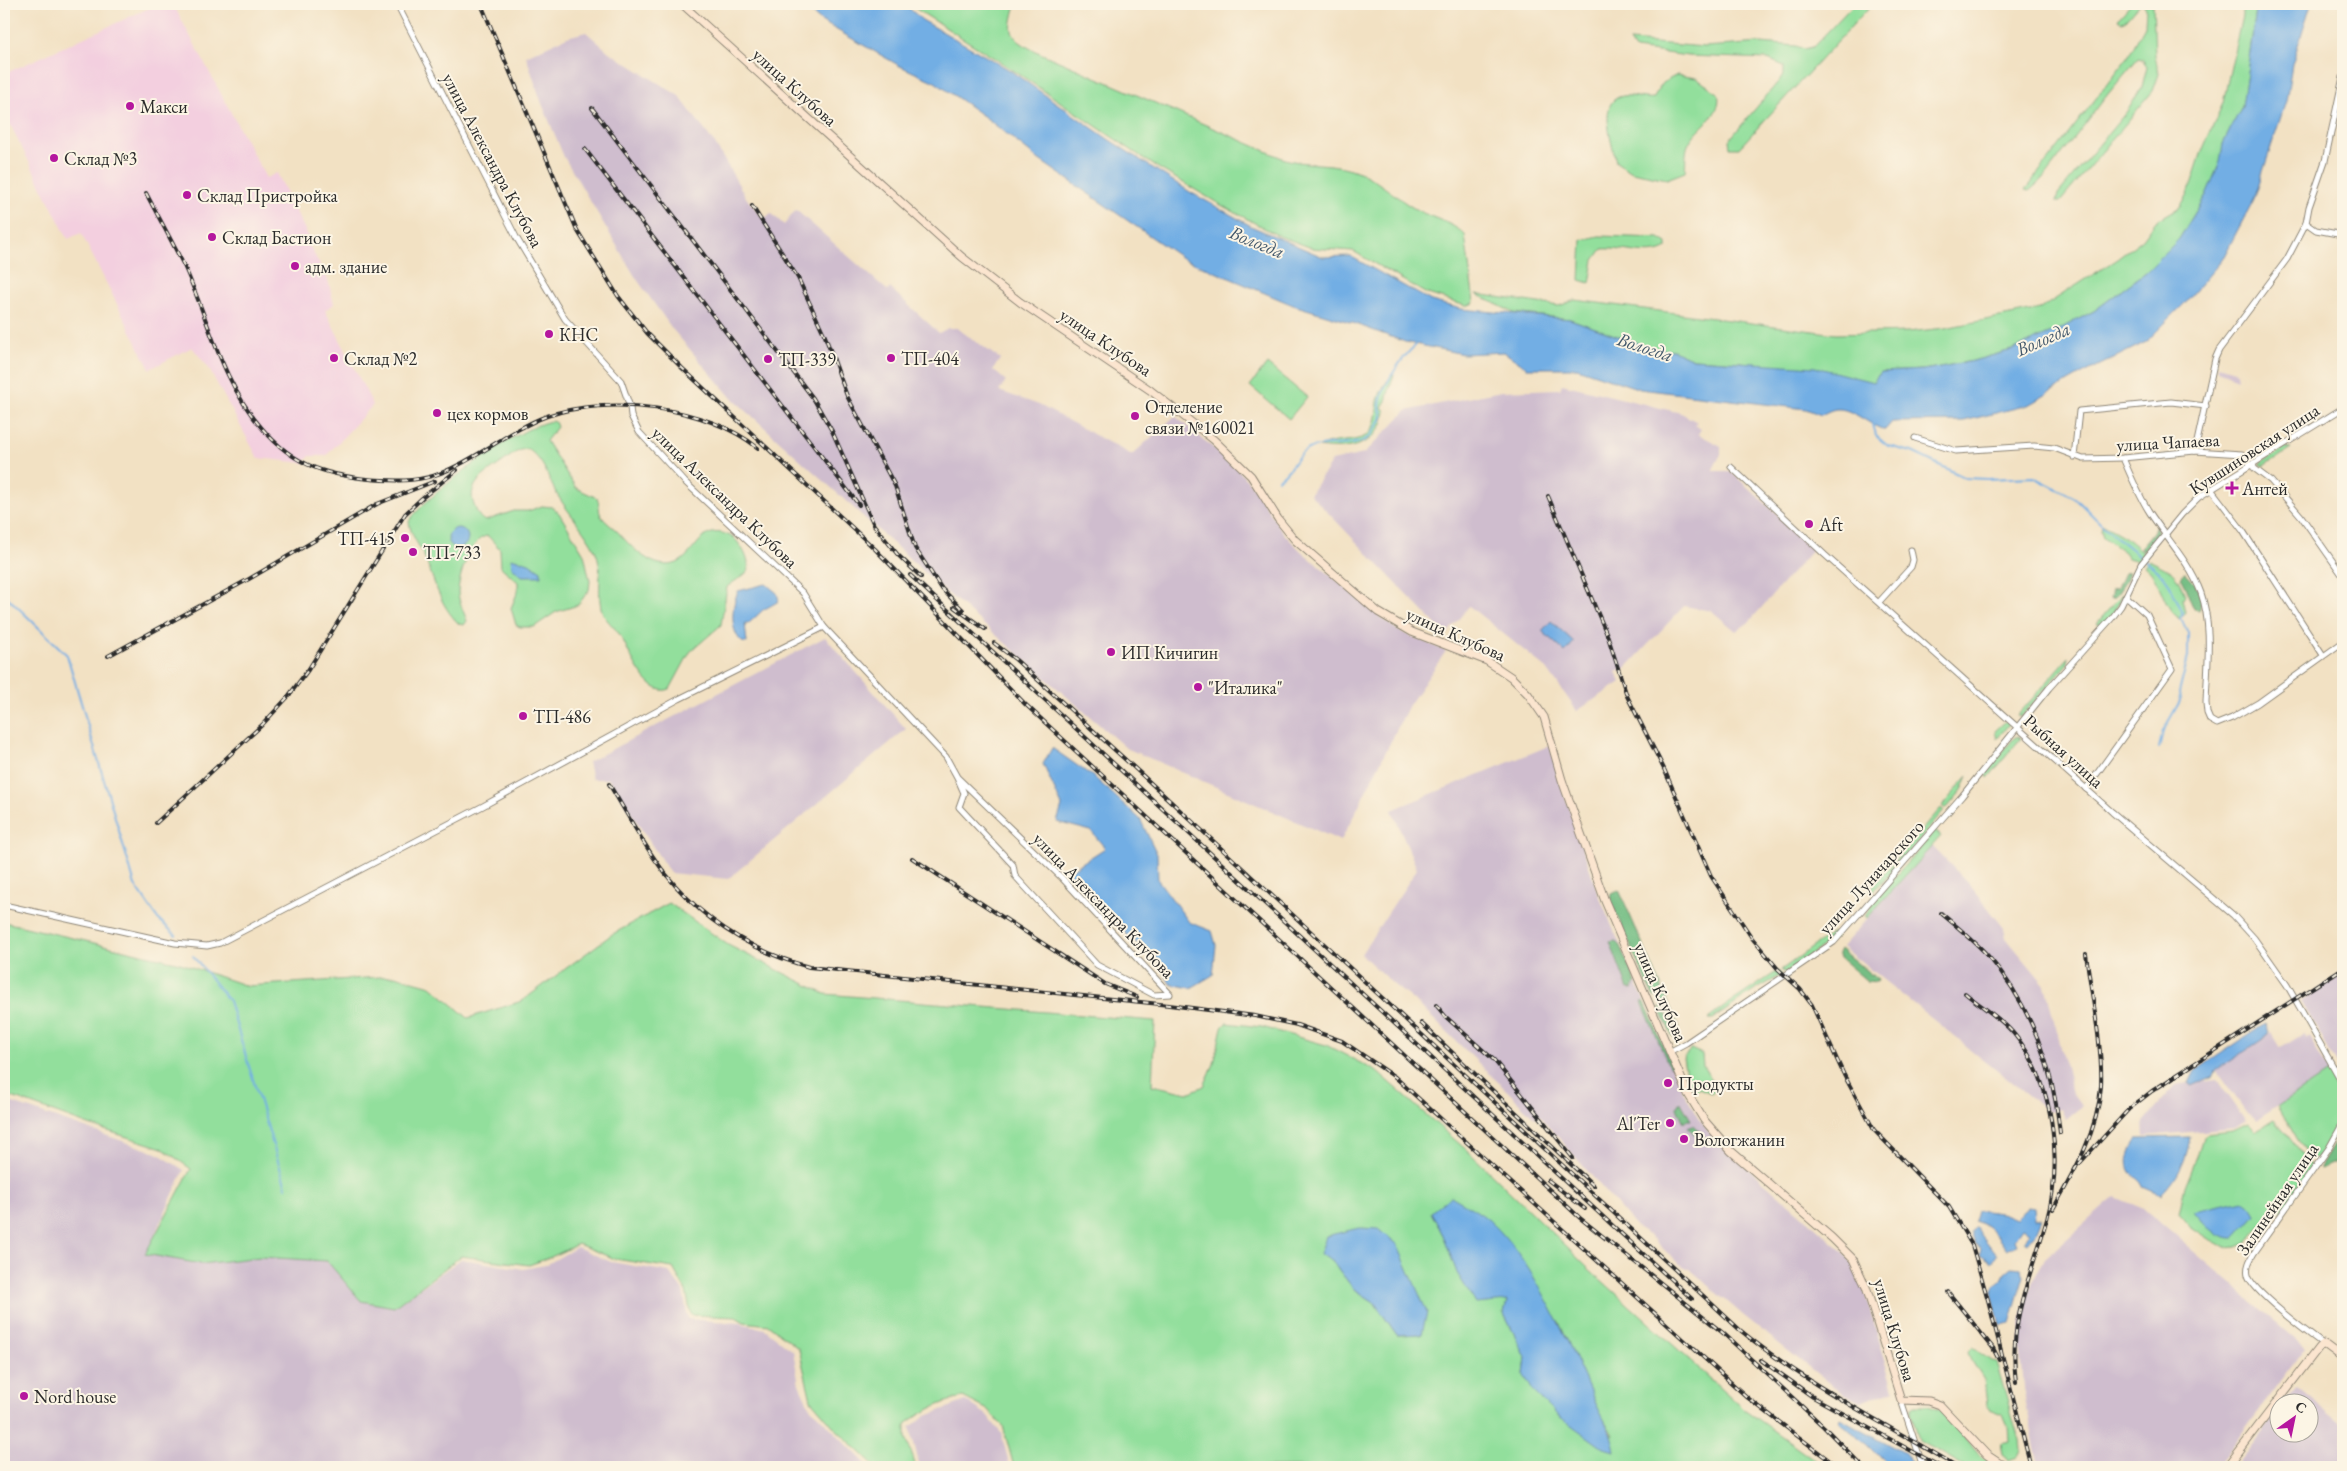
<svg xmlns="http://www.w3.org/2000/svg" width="2347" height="1471" font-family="'EB Garamond',serif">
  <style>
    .built { fill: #f3cfdf }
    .industrial { fill: #cfbdce }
    .green { fill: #92df9c; stroke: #5e8564; fill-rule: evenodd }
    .forest { fill: #75be84; stroke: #507458 }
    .water { fill: #72aee4; stroke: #4e6c88 }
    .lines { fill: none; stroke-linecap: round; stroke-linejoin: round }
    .stream { stroke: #72aee4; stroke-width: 2 }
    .street-casing { stroke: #8e8677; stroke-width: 7 }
    .secondary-casing { stroke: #8e8677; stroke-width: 9 }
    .street { stroke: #fff; stroke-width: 5 }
    .secondary { stroke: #fbe5cf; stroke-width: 7 }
    .rail-casing { stroke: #2b2b2b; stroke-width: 4 }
    .rail { stroke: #fcf5e5; stroke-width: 2; stroke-dasharray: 5.5; stroke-linecap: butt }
    .poi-dot { fill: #b5179e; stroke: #fcf5e5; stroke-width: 2 }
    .labels { text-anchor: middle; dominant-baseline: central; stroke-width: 4; stroke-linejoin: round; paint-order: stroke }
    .street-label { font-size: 18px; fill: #2b2b2b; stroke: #fcf5e5 }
    .poi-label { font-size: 18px; fill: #2b2b2b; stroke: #fcf5e5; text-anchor: start }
    .water-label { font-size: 19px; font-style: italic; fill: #44596c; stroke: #fcf5e5 }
  </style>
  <rect width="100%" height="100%" fill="#fcf5e5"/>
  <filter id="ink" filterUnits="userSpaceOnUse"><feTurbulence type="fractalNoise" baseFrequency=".02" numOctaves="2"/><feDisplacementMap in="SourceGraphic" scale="10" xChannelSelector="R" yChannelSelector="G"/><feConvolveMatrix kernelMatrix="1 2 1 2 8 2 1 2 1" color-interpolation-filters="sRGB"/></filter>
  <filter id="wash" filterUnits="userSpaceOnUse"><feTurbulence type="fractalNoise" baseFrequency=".0096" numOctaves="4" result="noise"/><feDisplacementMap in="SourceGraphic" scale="20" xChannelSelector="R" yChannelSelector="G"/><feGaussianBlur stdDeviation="1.12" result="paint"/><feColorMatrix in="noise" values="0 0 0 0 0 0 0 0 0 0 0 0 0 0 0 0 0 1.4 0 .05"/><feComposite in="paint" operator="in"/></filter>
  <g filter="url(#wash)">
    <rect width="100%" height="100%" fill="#f2e1c3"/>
    <path class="built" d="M158,4H173L266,178L277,173L308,236L306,239L328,280L334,304L325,310L373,405L326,456H310L304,463L258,458L208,367L192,347L150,369L81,233L68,239L4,112V74Z"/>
    <g class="industrial">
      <path d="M586,32L609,52L679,96L715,144L747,199L764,219L771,213L784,225L796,210L888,291L890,288L939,333L948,328H957L1000,359L993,370L1006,381L999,391L1039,405L1132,455L1175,416L1234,465L1253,487L1284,534L1301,551L1397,630L1446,651L1409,705L1341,841L1126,748L951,596L731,397L673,330L636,278L564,157L541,101L526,56L567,37Z"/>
      <path d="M2218,366L2237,372L2238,379L2217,371Z"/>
      <path d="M1562,384L1681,413L1697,422L1694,425L1701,429L1698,434L1721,446V454L1712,471H1730L1814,548L1748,623L1736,631L1712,611L1684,606L1624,670L1622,668L1616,672L1621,682L1577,711L1547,669L1469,606L1446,635L1310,494L1332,461L1364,454L1406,411L1501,391L1560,389Z"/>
      <path d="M825,637L906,729L728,879L670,873L609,779H592L588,762Z"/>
      <path d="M1551,745L1560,781L1599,896L1684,1093L1698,1117L1714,1139L1843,1251L1851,1261L1860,1277L1894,1389L1861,1402L1844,1395L1744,1316L1691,1270L1678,1263L1650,1236L1638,1229L1539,1115L1535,1118L1419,1005L1394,985L1361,954L1417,869L1392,810Z"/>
      <path d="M1932,846L1969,884L2004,928L2006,938L2045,985L2073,1094L2082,1106L2066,1119L2060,1109L2049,1112L1842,947Z"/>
      <path d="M2343,974V1070H2340L2301,1001Z"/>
      <path d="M2272,1033L2281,1048L2303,1034L2306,1038L2309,1036L2329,1072L2257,1120L2247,1113L2216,1070Z"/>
      <path d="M2217,1079L2246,1121L2235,1128L2144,1136L2143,1122L2176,1085Z"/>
      <path d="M4,1100L157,1153L184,1170L146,1254L201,1264L260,1257L328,1261L361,1301L394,1307L461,1259L523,1269L546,1265L577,1247L611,1262L669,1272L683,1291L688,1319L740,1323L765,1329L793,1351L799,1384L809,1406L869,1467H4Z"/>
      <path d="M2115,1197L2144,1209L2305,1347L2217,1467H2039L2025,1398L2020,1344L2022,1313L2033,1281L2045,1258Z"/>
      <path d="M2297,1387L2343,1425V1467H2235L2279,1410L2280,1434H2310V1404L2284,1403Z"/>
      <path d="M966,1401L987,1415L1001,1433L1010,1467H920L910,1427L926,1416Z"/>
    </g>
    <g class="green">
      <path d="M908,4H1016C1009,31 1007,36 1033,50L1282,158C1305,166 1328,162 1351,169C1375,176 1395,198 1417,210C1432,218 1448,221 1462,232L1465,235L1474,303L1466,306L1425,293L1353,251L1312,248L1279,236L1221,205L1155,166L1010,68Z"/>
      <path d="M1854,4H1872L1739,148H1730L1729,140L1784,75V66L1768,59L1688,56L1635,49L1630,41L1705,47L1761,43L1796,46L1804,49L1813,47Z"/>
      <path d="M2131,4H2140L2126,20L2122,22L2118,19Z"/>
      <path d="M2143,4H2153L2155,56L2159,74L2153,91L2060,202H2056L2058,194L2128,110L2142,87L2147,66L2142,59L2138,58L2108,94L2042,180L2029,191L2025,190L2128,57L2145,26L2146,8Z"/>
      <path d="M2242,4H2257L2242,107L2223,144L2221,162L2206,195L2179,239L2146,272L2094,311L2054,332L2012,350L1973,361L1923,370L1881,372L1873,382L1741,362L1693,359L1673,350H1656L1570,319L1514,313L1476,294L1559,306L1575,300L1836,334L1908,332L1945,328L2040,309L2117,259L2143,239L2156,221L2180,207L2188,194L2202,151L2223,103L2242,16Z"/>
      <path d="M1677,75L1696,78L1718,93C1724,116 1696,126 1688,145C1685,152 1686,164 1685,172L1667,179L1632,172L1616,162C1613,146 1598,104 1619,97C1630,93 1642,100 1654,98L1662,83Z"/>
      <path d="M1599,236L1659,238L1667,243V248C1650,259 1622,247 1602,249L1594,260L1590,283L1580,280L1582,240Z"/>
      <path d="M1267,364L1307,397L1289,419L1250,386Z"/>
      <path d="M1394,374L1386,401L1382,407L1385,411C1382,445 1347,452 1319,447C1335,439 1347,443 1361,438C1379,432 1375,410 1379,397C1382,388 1387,380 1394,374Z"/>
      <path d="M551,421L555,422L557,427L546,441L576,488L597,498C600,504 598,510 601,516C605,522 613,527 618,532C631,547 654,572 677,563C697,554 701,519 734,538C741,545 752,562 747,572C743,577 732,582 727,587L721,625L690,652L670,689C647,699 629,650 620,635C615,628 607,621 603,614C595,596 605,570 595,550C586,532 571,516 560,499C547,480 548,464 528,449C518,448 509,458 501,463C486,474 466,484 474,505C477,512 478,517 485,521L514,511H528L542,506L552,507L559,513L584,554L590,581L589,590L578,605L556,612L534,627H520L516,625L511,608L518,591V582L501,567L500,549L488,536C471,536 459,576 458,591C458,601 464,612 467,621L464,625L459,624C439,604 435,582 425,558C420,546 410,535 409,521C430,492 516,428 551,421Z"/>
      <path d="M2285,447L2291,449L2264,466L2260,464Z"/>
      <path d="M2102,524L2125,537L2144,553L2138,561L2128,558L2124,552L2103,537L2101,531Z"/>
      <path d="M2149,560C2172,572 2175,570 2185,595L2183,599L2186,612L2181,619C2162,610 2163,580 2144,566Z"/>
      <path d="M2123,593C2119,605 2112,616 2102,624L2097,623Z"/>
      <path d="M2069,657L2068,663L2021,717L2017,716Z"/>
      <path d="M2006,721L2009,724L1997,739L1995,731Z"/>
      <path d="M2015,737L2021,738L1988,778L1986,772Z"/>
      <path d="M1968,776L1962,790L1946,809L1942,806Z"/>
      <path d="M1941,808L1944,811L1885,880L1871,892L1869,890Z"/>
      <path d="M1935,831L1941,836L1867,918L1865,916L1877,897Z"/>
      <path d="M669,903L728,945L825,994L1155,1021L1152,1085L1188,1093L1204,1086L1214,1064L1222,1027L1226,1023L1262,1027L1326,1045L1376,1071L1470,1153L1589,1269L1744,1409L1825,1467H1014L1003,1426L988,1410L963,1397C942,1402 923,1411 906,1424V1437L916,1467H876L834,1427L811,1400L799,1349L769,1325L744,1322L736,1317L691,1315L686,1291L673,1268L615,1259L578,1244L551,1257L529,1265L461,1256L394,1307L361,1301L327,1261L260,1257L201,1264L145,1254L191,1169L162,1148L89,1125L4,1094V922L180,963L247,986L395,976L431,986L468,1018L522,1001L611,935ZM1431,1212L1558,1320L1599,1411L1613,1435L1524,1375L1526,1357L1504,1314L1507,1301L1443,1235ZM1332,1261L1422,1334L1397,1335L1374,1302L1353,1288Z"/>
      <path d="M1832,933L1836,936L1831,941L1785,973L1781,970Z"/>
      <path d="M1778,971L1782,975L1755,990L1713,1019H1708L1728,1004Z"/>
      <path d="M1691,1049L1702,1054L1703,1066L1717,1089L1711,1093L1699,1088L1694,1093L1686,1075L1683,1058Z"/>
      <path d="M2329,1072L2343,1093V1116L2321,1155L2313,1160L2298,1141L2278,1106Z"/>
      <path d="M2275,1119L2310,1165V1169L2282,1209L2266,1221L2247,1243L2238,1247L2226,1248L2211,1240L2190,1226L2179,1213L2185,1186L2197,1156L2204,1134L2233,1131L2248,1124L2255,1131Z"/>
      <path d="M1972,1347L1991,1361L1996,1362L2019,1440L2020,1449L2016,1457L2008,1460L2002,1455L2000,1443L2009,1441L2008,1426L2003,1414L1990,1409L1987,1405L1984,1380L1970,1358L1968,1351Z"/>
      <path d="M1915,1406H1928L1941,1410L1980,1456L2001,1467H1966L1919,1440L1911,1413V1409Z"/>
    </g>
    <g class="forest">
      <path d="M2156,526L2158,534L2144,551L2140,548L2153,532Z"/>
      <path d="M2129,572L2126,581L2115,597L2110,598L2112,589L2117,588L2124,573Z"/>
      <path d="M2184,572C2195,578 2205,599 2199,610L2194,609C2189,599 2187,589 2181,579Z"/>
      <path d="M1619,890L1680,1029L1678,1030L1661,998L1654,997L1652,994L1610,900L1611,893Z"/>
      <path d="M1615,941L1620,946L1636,982L1632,989H1628L1610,942Z"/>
      <path d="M1840,949L1878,980L1877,982L1867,981L1840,958L1838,953Z"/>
      <path d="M1642,1002H1645L1672,1066H1669Z"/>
      <path d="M1663,1007L1678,1036L1673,1038L1659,1008Z"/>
      <path d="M1679,1103H1681L1691,1120H1687L1684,1123L1677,1107Z"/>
      <path d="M1693,1125L1707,1140L1706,1142L1703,1143L1688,1127Z"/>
      <path d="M2343,1129V1159L2321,1169L2320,1167Z"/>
    </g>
    <g class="water">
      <path d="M801,4H899L910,9L922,20L1008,69L1108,139L1190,192L1253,227L1323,257L1350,256L1431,301L1461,309L1570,319L1656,350H1673L1693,359L1815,367L1873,382L1881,372L1923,370L1973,361L2012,350L2054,332L2094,311L2146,272L2179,239L2206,195L2220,162L2223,144L2242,106L2257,4H2311L2292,64L2286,101L2254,199L2222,260L2183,305L2146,342L2084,373L2028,405L1964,421L1892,422L1885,430C1870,426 1852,408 1837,409C1832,409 1825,413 1821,415L1806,409L1640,389L1577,368H1527L1504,352L1463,354L1405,342L1353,323L1293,305L1182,258L1038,159L989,120L935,82L900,66L821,21Z"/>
      <circle cx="458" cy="538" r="10"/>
      <path d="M511,558L529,563L541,571V576H522L512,567Z"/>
      <path d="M766,584L777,593L779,601L763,610L749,623H745L747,643L742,642C729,630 732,606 738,591Z"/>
      <path d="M1551,621L1574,642L1565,652L1542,631Z"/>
      <path d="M1052,748L1095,778L1140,819L1157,854L1158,880L1189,922L1212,931L1216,945L1213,975L1191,988L1170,984L1157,958L1129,937L1068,872L1105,848L1091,831L1057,822L1062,806L1043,764Z"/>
      <path d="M2265,1024L2269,1033V1035L2216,1070L2214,1076L2191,1086L2189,1083L2195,1071Z"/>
      <path d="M2190,1137C2187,1159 2178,1179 2161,1195L2143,1187C2141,1178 2136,1179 2131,1172C2124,1160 2132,1148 2137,1138Z"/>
      <path d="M1451,1196C1464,1204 1479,1211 1490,1221C1535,1263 1567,1340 1592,1395C1600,1414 1612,1430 1615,1451L1603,1448L1556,1414L1533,1391L1524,1375L1526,1357L1504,1314L1507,1301L1476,1304L1457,1273L1443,1235L1431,1212Z"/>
      <path d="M2242,1200L2253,1208L2256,1215L2235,1238C2217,1239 2204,1224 2194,1211Z"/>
      <path d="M2028,1207L2034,1208L2035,1219L2042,1218L2036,1232L2027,1243L2024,1241L2029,1232L2022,1228L2014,1239L2016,1244L2006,1249C1997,1236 1990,1225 1974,1221L1977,1210L2007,1214L2016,1218Z"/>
      <path d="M1975,1227L1997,1255L1992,1262L1980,1254L1981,1248L1975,1244L1971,1232Z"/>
      <path d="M1359,1228L1379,1229L1397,1244L1427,1312L1422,1334L1397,1335L1374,1302L1353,1288L1332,1261L1320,1254L1326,1236Z"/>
      <path d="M2012,1267L2021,1268L2024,1275L2010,1323L2000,1325L1992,1293L1995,1285L2002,1280L2005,1273Z"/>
      <path d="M1840,1418L1904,1453L1914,1467H1890L1866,1443L1840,1423L1838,1420Z"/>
    </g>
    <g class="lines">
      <g class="stream">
        <path d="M1873,424L1876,436L1888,446L1912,452L1966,478L1987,479L2034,477L2075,498L2104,527L2163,575L2170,585L2183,613L2181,619L2188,633V657L2179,693L2180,701L2163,731L2159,748"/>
        <path d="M1278,479C1290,473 1294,458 1305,451C1321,440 1354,450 1369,437C1374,432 1378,424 1382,418C1382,414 1380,409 1380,406C1380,388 1403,356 1416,345"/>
        <path d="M4,594L67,655L135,885L158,919L176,935"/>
        <path d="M193,956L229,1001L286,1187"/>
      </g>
    </g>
  </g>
  <g filter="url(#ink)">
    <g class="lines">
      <g class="street-casing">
        <g id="street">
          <path d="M397,4L516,237L565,319L621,381L630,407L631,416L639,432L685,482L803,593L824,627L946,757L957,777L964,793L959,807L1013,865L1015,876L1097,965L1154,995L1170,994L1062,878L957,777"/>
          <path d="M2306,223L2316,230L2343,235"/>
          <path d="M1915,438L1956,451L2034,446L2054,448L2083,459L2123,458L2195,451L2242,454L2255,469L2271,481L2301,516L2343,576"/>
          <path d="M2195,451L2215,359L2219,350L2287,259L2306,223L2309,207L2325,161L2343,77"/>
          <path d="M2074,457L2079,411L2171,402L2206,406"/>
          <path d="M2123,458C2131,477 2139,496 2150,513C2167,539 2190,563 2201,593C2213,627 2207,667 2206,703L2207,713L2210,720L2217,724L2232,718L2258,703L2343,642"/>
          <path d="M1731,467L1825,555L2112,812L2233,915L2254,938L2287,985L2343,1084"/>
          <path d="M2211,489L2243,531L2323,655"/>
          <path d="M1879,602L1911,567L1913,560L1911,550"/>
          <path d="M2086,789L2172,669L2147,615L2126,596"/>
          <path d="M4,905L175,943L207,946L220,943L483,806L679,699L824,627"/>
          <path d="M1671,1051L1686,1043L1834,942L1962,796L2049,688L2112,618L2121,606L2141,564L2182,514L2199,497L2343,408"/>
          <path d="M2323,1344C2308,1333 2251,1290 2248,1275C2246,1267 2250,1260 2254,1253L2329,1148L2343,1123"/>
          <path d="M1901,1400L1923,1467"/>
        </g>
      </g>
      <g class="secondary-casing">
        <g id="secondary">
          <path d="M682,4L962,257L1020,302L1150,390L1214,440L1251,476L1278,519L1295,540L1378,612L1412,632L1487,661L1511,677L1528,694L1544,717L1562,780L1605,901L1688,1094L1704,1120L1731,1151L1832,1238L1853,1259L1866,1287L1901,1400L1929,1401L1940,1405L1987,1455L1999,1463L2014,1467"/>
          <path d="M2227,1467L2319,1347L2323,1344L2343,1359"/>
        </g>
      </g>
      <use href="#street" class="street"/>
      <use href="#secondary" class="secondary"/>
      <g class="rail-casing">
        <g id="rail">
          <path d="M481,4L577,230L618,296L647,333L682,368L875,549L1025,704L1580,1218L1723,1333L1824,1427L1863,1467"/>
          <path d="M592,108L813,398L832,431L874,525L898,555L921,577"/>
          <path d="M585,149L859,505"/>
          <path d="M146,193C159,218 173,243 185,268C209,321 222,382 261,427C295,468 331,477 382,480C402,481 421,481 441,473C478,459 509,430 547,416C608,395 707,406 758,448"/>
          <path d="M752,206L798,278L825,336L847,396L895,486L915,548L942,589L963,610"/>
          <path d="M1548,496L1608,637L1627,696L1664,769L1711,876L1752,938L1778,969L1800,989L1812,1005L1844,1075L1874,1130L1949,1207L1972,1245L1988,1300L2031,1467"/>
          <path d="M910,575L1692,1299"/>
          <path d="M954,607L985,629"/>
          <path d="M994,643L1016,660L1140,773L1740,1330C1809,1387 1883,1422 1958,1467"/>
          <path d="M108,656L249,579L377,504L435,481"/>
          <path d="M609,784C627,813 643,845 664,872C701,919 751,951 809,967L1169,1005L1255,1016L1297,1025L1342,1041L1395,1077L1748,1398L1838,1467"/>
          <path d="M156,823L262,725L287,698L308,670L405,514L422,498L457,470"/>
          <path d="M912,858L1105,984L1137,997"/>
          <path d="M1941,913C1957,927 1975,941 1989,957C2031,1005 2054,1070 2060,1133"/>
          <path d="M1965,993C1980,1006 2001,1018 2014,1034C2054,1081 2063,1161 2047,1219C2031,1276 2008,1321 2016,1382"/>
          <path d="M1436,1005L1446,1017L1494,1060L1573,1158"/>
          <path d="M1421,1023L1594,1186"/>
          <path d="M2079,1164L2129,1109L2152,1091L2343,968"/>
          <path d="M1548,1180L1585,1209"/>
          <path d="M2053,1209C2075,1171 2098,1131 2101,1086C2103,1047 2091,993 2086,954"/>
          <path d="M1948,1292L1993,1348L1999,1360"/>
          <path d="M1761,1360L1813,1397L1941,1467"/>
        </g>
      </g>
      <use href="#rail" class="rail"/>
    </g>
  </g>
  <g class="poi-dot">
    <circle cx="130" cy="106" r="5"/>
    <circle cx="54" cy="158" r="5"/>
    <circle cx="187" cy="195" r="5"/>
    <circle cx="212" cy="237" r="5"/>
    <circle cx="295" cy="266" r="5"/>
    <circle cx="549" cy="334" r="5"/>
    <circle cx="334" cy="358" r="5"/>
    <circle cx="891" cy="358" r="5"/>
    <circle cx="768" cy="359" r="5"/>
    <circle cx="437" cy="413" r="5"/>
    <circle cx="1135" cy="416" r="5"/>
    <path d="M2229.5 480.5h5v5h5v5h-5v5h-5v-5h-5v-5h5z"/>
    <circle cx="1809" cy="524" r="5"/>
    <circle cx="405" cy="538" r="5"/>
    <circle cx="413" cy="552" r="5"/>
    <circle cx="1111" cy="652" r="5"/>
    <circle cx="1198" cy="687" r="5"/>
    <circle cx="523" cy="716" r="5"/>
    <circle cx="1668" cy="1083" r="5"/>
    <circle cx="1670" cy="1123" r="5"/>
    <circle cx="1684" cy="1139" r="5"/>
    <circle cx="24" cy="1396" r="5"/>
  </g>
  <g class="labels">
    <g class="street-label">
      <text transform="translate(795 87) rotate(42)">улица Клубова</text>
      <text transform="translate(493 160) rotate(62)">улица Александра Клубова</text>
      <text transform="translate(1106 342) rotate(34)">улица Клубова</text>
      <text transform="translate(2168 442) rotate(-3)">улица Чапаева</text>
      <text transform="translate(2254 449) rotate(-33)">Кувшиновская улица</text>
      <text transform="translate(725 497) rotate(44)">улица Александра Клубова</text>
      <text transform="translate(1456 634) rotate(24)">улица Клубова</text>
      <text transform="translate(2064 751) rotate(42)">Рыбная улица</text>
      <text transform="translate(1871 877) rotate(-48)">улица Луначарского</text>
      <text transform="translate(1104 905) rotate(46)">улица Александра Клубова</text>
      <text transform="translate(1661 992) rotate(66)">улица Клубова</text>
      <text transform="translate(2277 1199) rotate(-56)">Залинейная улица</text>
      <text transform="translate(1895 1330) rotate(73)">улица Клубова</text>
    </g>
    <g class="poi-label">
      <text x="140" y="106">Макси</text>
      <text x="64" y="158">Склад №3</text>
      <text x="197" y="195">Склад Пристройка</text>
      <text x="222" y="237">Склад Бастион</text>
      <text x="305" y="266">адм. здание</text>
      <text x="559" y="334">КНС</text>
      <text x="344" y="358">Склад №2</text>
      <text x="901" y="358">ТП-404</text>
      <text x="778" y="359">ТП-339</text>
      <text x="1145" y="406">Отделение<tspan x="1145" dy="21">связи №160021</tspan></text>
      <text x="447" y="413">цех кормов</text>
      <text x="2242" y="488">Антей</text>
      <text x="1819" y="524">Aft</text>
      <text x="395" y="538" text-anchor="end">ТП-415</text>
      <text x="423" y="552">ТП-733</text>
      <text x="1121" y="652">ИП Кичигин</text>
      <text x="1208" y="687">"Италика"</text>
      <text x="533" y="716">ТП-486</text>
      <text x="1678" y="1083">Продукты</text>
      <text x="1660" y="1123" text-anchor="end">Al'Ter</text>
      <text x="1694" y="1139">Вологжанин</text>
      <text x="34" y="1396">Nord house</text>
    </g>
    <g class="water-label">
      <text transform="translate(1257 242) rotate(22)">Вологда</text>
      <text transform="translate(2043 339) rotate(-24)">Вологда</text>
      <text transform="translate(1645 347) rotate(18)">Вологда</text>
    </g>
  </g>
  <rect width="2347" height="1471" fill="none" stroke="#fcf5e5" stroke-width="20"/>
  <g transform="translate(2294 1418) rotate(33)"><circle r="24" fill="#fcf5e5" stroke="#a8a49b"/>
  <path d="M0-4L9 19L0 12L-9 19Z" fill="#b5179e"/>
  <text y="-8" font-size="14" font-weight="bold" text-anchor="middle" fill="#2b2b2b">С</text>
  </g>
</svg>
